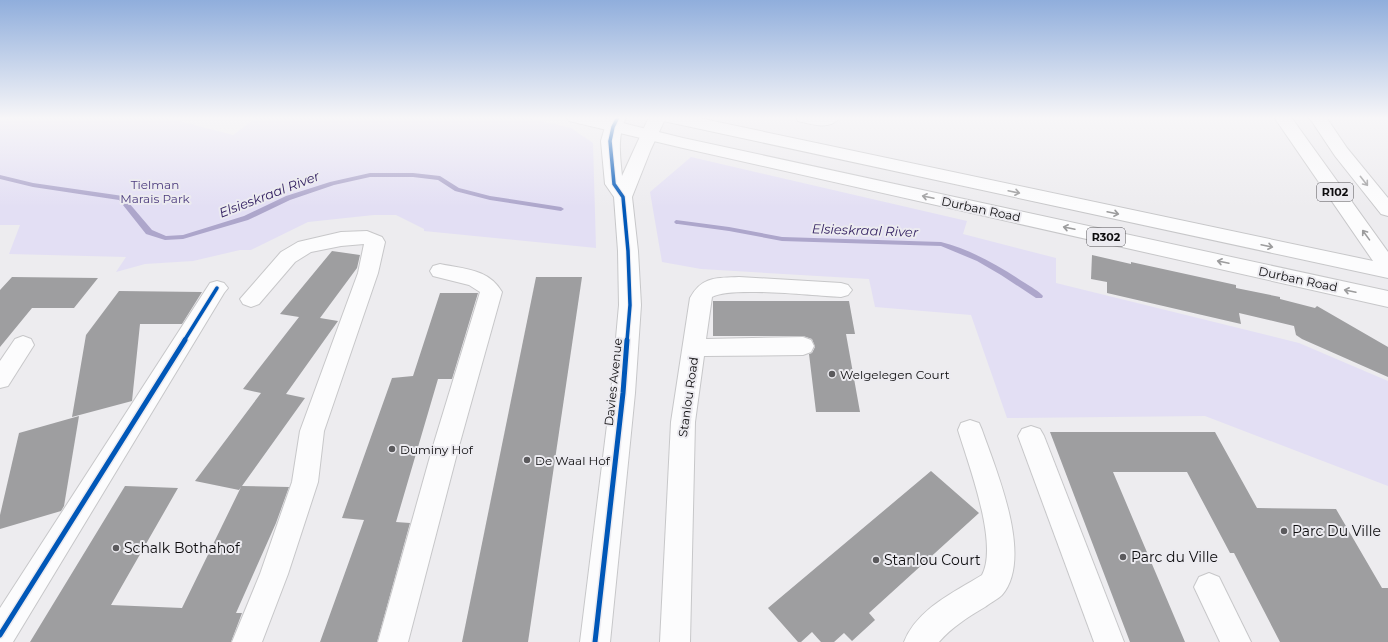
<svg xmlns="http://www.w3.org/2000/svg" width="1388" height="642" font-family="Montserrat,sans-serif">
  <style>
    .green { fill: #e3dff4 }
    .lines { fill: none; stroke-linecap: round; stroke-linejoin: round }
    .stream { fill: #ada6cb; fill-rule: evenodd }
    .building { fill: #9e9ea0 }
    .minor-casing { stroke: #c7c7c9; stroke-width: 2 }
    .major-casing { stroke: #c7c7c9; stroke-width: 2 }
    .minor { fill: #fcfcfd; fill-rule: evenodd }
    .major { fill: #fcfcfd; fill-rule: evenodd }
    .cycleway-far1-casing { stroke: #ecebf0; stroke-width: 5.5 }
    .cycleway-casing { stroke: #ecebf0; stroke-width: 8 }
    .cycleway-far1 { stroke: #0057b8; stroke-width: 3.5 }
    .cycleway { stroke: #0057b8; stroke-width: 5 }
    .oneway { stroke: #9c9c9d }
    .poi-dot { fill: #5b5a5d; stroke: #ecebf0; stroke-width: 1.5 }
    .labels { text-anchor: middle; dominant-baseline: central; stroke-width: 4; stroke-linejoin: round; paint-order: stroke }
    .shield { fill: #ecebf0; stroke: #504f52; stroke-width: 1 }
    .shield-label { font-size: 11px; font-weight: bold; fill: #0d0c0e }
    .park-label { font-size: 12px; fill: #4c3c7e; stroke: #ecebf0 }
    .street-label { font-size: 12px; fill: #0d0c0e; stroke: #ecebf0 }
    .poi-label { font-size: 12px; fill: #0d0c0e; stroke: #ecebf0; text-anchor: start }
    .water-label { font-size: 13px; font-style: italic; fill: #342262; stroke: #ecebf0 }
    .near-poi-label { font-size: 14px; fill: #0d0c0e; stroke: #ecebf0; text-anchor: start }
  </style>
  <rect width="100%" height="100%" fill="#edecef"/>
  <g class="green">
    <path d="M20,117H163L233,135L257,117H524L571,128L593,143L596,248L424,231V229L396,215H374L308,222L251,250H240L193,261L145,264L116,272L126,257L9,254L20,225H0V120Z"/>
    <path d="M691,157L967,221L963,234L1056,258V283L1299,343L1388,381V486L1205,416L1007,418L971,315L875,307L869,279L701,269L662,262L650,192Z"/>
  </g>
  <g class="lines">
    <g class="stream">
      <path d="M370,173H413L440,176L459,188L490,196L561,207L564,209L561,211L490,200L455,191L438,180L413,177H370L334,185L290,200L248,220L183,239L165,240L146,234L119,200L33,187L0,179V175L33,183L123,196L152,230L166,236L183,235L244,216L286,196L330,182Z"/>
      <path d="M676,220L729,227L782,237L941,242C972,250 999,266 1025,283C1031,287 1039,291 1043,296L1042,298H1036L1001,275L977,261L941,246L782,241L729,231L678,224H676L674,222Z"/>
    </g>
  </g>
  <g class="building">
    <path d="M332,251L360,255L357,268L320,318L338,321L286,394L305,398L242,486L289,487L276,523L236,613H242L231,642H30L125,486L178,488L111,605L182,608L241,487L239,490L195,481L261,393L243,389L299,317L280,314Z"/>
    <path d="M1092,255L1131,264V262L1236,285V288L1280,297V299L1315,308L1317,306L1388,347V377L1302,339L1296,335L1294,326L1239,313L1241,324L1107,293V282L1091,279Z"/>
    <path d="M12,277L98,278L74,308H32L0,347V290Z"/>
    <path d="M536,277H582L528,642H462Z"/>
    <path d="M119,291L202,292L182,324H140L132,401L72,417L86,335Z"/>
    <path d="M440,293H478L452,379H438L396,522L410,523L377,642H320L364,520L342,518L392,378L413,376Z"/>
    <path d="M713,301H849L855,334H846L860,412H816L809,354L812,353L815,347L812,339L803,336H713Z"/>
    <path d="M79,416L64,506L61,511L0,529V515L19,433Z"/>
    <path d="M1050,432H1215L1257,508L1336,509L1382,588H1388V642H1280L1234,553H1230L1187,472H1113L1185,642H1130Z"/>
    <path d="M931,471L979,513L869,613L875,620L852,641L844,633L834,642H821L812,632L801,642H798L768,608Z"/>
  </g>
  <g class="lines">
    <g class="minor-casing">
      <g id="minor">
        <path d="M609,117H626C617,137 620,155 622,176L649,117H666L651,149L632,197L638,251L641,305L635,393L610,642H580L611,393L619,305L618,251L614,197L605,184L601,141L605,127Z"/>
        <path d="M796,117H840C831,131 811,124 798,121Z"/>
        <path d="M367,231L382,237L385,242L378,273L324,431L318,482L288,574L262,642H232L260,574L292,482L300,431L358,273L364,244L341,246L311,252L295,262L259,304L251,307L243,304L240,299L281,252L298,242L341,232Z"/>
        <path d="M440,264C464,269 489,269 502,292L459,446L408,642H378L433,446L480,292L469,285L433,276L430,271L433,266Z"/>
        <path d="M739,277L841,283L848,285L852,290L848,295L841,297C815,296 730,286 712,297L706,339L803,337L811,340L814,346L811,352L803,355L704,356L695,422L690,642H660L671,422L690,298C702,276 717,278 739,277Z"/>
        <path d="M217,281L224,283L228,288L224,293L13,642H0V608L210,283Z"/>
        <path d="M23,336L31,339L34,345L8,386L0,388V361L15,339Z"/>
        <path d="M970,420L979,423L982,430C996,470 1034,558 1002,595C998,599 990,603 985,607C968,617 952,627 939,642H904C917,609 953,593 982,575C999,544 968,463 958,430L961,423Z"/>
        <path d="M1031,426L1040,429L1044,436L1124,642H1094L1018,436L1022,429Z"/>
        <path d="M1209,573L1219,577L1251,642H1220L1194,587L1199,577Z"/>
      </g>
    </g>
    <g class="major-casing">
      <g id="major">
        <path d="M567,117H598L683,138L1388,291V307L683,148L569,121Z"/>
        <path d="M660,117H694L1373,261L1274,117H1291L1388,252V278L668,122L662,121Z"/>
        <path d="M1309,117H1326L1347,148L1388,198V216L1381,214L1335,156Z"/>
      </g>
    </g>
    <use href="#minor" class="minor"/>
    <use href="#major" class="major"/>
    <g class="cycleway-far1-casing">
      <g id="cycleway-far1">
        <path d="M618,117L613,127L610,141L614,184L623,197L628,251L630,305L627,341"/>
        <path d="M184,341L217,288"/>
      </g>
    </g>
    <g class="cycleway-casing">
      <g id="cycleway">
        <path d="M0,635L185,340"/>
        <path d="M595,642L623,393L627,340"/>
      </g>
    </g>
    <use href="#cycleway-far1" class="cycleway-far1"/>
    <use href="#cycleway" class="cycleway"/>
  </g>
  <defs><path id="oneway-shaft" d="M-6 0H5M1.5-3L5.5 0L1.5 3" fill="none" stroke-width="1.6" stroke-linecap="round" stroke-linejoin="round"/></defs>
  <g class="oneway">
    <use href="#oneway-shaft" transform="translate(1364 181) rotate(52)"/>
    <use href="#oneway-shaft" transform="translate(1014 192) rotate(12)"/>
    <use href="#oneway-shaft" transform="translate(928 197) rotate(-168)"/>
    <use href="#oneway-shaft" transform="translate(1113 213) rotate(12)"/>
    <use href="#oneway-shaft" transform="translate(1069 228) rotate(-168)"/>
    <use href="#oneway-shaft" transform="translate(1366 235) rotate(-126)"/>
    <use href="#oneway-shaft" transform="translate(1267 246) rotate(12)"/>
    <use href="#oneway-shaft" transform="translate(1223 262) rotate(-168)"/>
    <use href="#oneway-shaft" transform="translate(1350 291) rotate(-168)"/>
  </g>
  <linearGradient id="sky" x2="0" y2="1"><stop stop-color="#90aedc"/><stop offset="0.57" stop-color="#f7f6f8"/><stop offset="1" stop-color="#f7f6f8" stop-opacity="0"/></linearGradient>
  <rect width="1388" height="207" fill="url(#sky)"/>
  <g class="poi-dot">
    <circle cx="832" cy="374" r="4"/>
    <circle cx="392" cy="449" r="4"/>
    <circle cx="527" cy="460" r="4"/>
    <circle cx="1284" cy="531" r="4"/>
    <circle cx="116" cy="548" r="4"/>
    <circle cx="1123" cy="557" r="4"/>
    <circle cx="876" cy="560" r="4"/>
  </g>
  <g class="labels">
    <g class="shield">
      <rect x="1317" y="183" width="36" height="18" rx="3"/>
      <rect x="1087" y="228" width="38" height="18" rx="3"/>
    </g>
    <g class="shield-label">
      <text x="1335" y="192">R102</text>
      <text x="1106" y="237">R302</text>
    </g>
    <g class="park-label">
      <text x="155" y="184">Tielman<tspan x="155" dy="14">Marais Park</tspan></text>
    </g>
    <g class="street-label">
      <text transform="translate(981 209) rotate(12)">Durban Road</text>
      <text transform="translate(1298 279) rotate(12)">Durban Road</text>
      <text transform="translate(613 382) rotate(-84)">Davies Avenue</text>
      <text transform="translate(688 397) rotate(-82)">Stanlou Road</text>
    </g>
    <g class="poi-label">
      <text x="840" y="374">Welgelegen Court</text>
      <text x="400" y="449">Duminy Hof</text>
      <text x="535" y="460">De Waal Hof</text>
    </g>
    <g class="water-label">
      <text transform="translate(269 194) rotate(-21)">Elsieskraal River</text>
      <text transform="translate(865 230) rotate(2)">Elsieskraal River</text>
    </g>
    <g class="near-poi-label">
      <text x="1292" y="531">Parc Du Ville</text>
      <text x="124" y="548">Schalk Bothahof</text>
      <text x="1131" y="557">Parc du Ville</text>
      <text x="884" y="560">Stanlou Court</text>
    </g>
  </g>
</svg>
